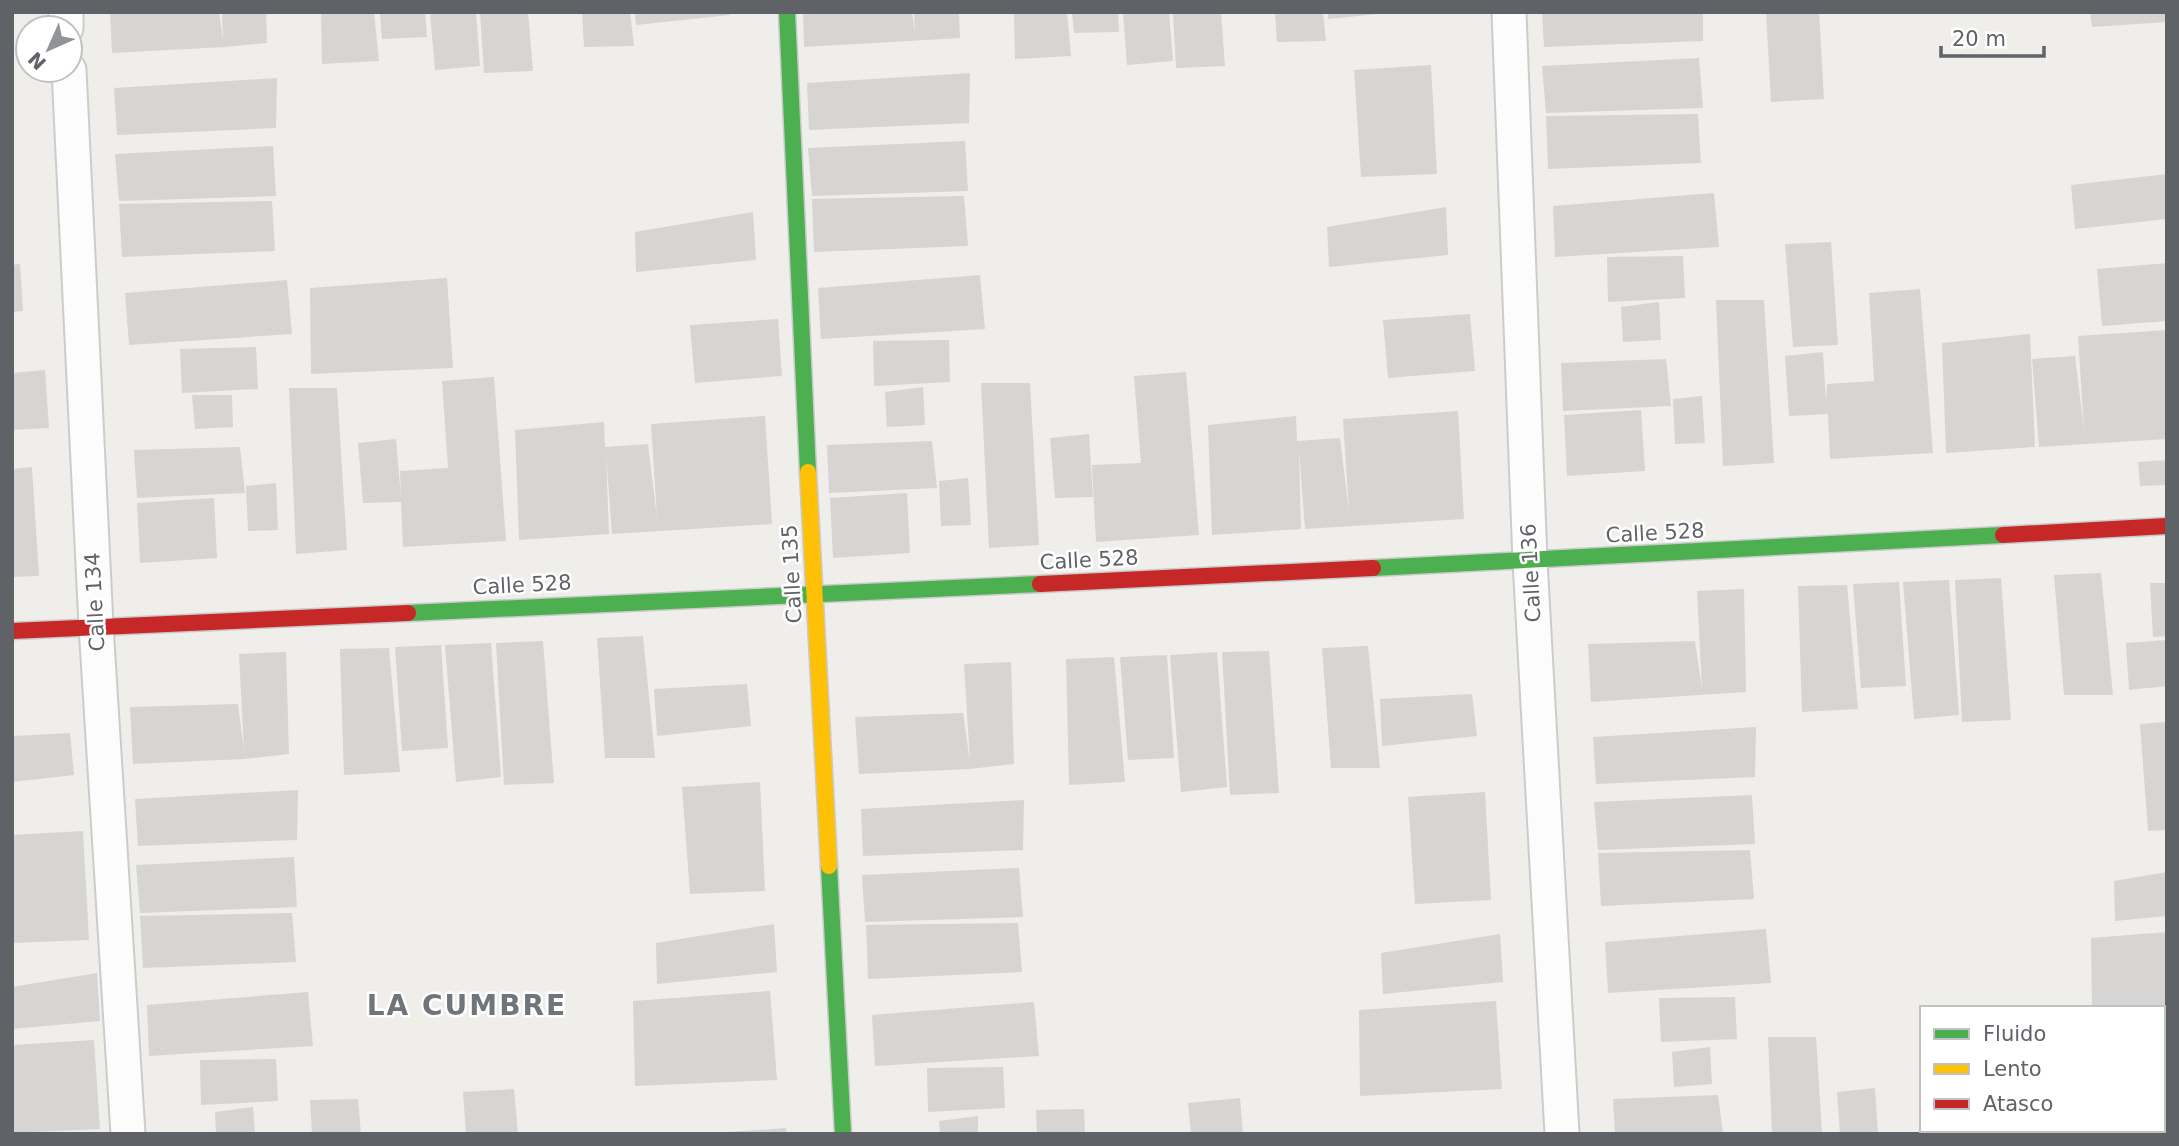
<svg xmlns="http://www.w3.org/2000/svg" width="2179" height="1146" font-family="'DejaVu Sans',sans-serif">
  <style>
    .building { fill: #d6d5d3 }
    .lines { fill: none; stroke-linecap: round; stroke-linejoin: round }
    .street-casing { stroke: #cbcccc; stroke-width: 37 }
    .fast-casing { stroke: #cacacb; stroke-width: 19 }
    .slow-casing { stroke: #cacacb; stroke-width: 19 }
    .jam-casing { stroke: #cacacb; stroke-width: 19 }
    .street { stroke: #fdfcfc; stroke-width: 33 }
    .fast { stroke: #4caf50; stroke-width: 16 }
    .slow { stroke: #ffc107; stroke-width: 16 }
    .jam { stroke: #c62828; stroke-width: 16 }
    .labels { text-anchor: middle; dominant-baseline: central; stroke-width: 5; stroke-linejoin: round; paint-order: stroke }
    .street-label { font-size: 21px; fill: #5f6368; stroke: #fff }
    .district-label { font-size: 28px; font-weight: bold; letter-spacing: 2px; fill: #70757a; stroke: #fff }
  </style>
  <rect width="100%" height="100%" fill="#efeeea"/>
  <g class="building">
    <path d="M110,12H219L223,40L222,12H266L267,43L224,47L112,53Z"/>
    <path d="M321,12H374L379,61L322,64Z"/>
    <path d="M380,12H425L427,37L382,39Z"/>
    <path d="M430,12H476L480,66L435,70Z"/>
    <path d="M480,12H528L533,71L484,73Z"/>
    <path d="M582,12H630L634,46L584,47Z"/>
    <path d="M635,12H730V15L636,25Z"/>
    <path d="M803,12H912L915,34L914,12H959L960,38L804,47Z"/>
    <path d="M1014,12H1067L1071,56L1015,59Z"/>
    <path d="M1072,12H1118L1119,32L1074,33Z"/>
    <path d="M1123,12H1169L1173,61L1127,65Z"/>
    <path d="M1173,12H1221L1225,66L1176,68Z"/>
    <path d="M1275,12H1323L1326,41L1277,42Z"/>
    <path d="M1328,12H1378L1379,14L1328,19Z"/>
    <path d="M1542,12H1703V41L1544,47Z"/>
    <path d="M1766,12H1819L1824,99L1771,102Z"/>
    <path d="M2090,12H2167V22L2092,27Z"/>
    <path d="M1699,58L1703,108L1546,113L1542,66Z"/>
    <path d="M1431,65L1437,174L1361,177L1354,70Z"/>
    <path d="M970,73L969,123L809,130L807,83Z"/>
    <path d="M277,78L276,128L117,135L114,88Z"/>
    <path d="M1698,114L1701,163L1548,169L1546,116Z"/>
    <path d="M965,141L968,191L812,196L808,148Z"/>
    <path d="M273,146L276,196L119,201L115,154Z"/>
    <path d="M2167,174V219L2075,229L2071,185Z"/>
    <path d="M1714,193L1719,247L1555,257L1553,206Z"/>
    <path d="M964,196L968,246L814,252L812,199Z"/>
    <path d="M272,201L275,251L122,257L119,204Z"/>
    <path d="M1446,207L1448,255L1329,267L1327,227Z"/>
    <path d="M753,212L756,260L636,272L635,232Z"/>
    <path d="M1831,242L1838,345L1793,347L1785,244Z"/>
    <path d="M1683,256L1685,298L1608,302L1607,257Z"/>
    <path d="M2167,263V321L2102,326L2097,269Z"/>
    <path d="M20,264L23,311L12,312V265Z"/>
    <path d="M980,275L985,329L821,339L818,288Z"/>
    <path d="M447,278L453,368L311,374L310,288Z"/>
    <path d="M287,280L292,334L129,345L125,293Z"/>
    <path d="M1920,289L1933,453L1830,459L1828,414L1789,416L1785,356L1823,352L1826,402L1827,384L1874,381L1869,293Z"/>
    <path d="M1716,300H1764L1774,463L1723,466Z"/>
    <path d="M1659,302L1661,340L1623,342L1621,307Z"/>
    <path d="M1470,314L1475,371L1388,378L1383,320Z"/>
    <path d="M778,319L782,376L695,383L690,325Z"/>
    <path d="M2167,330V439L2039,447L2032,359L2075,356L2084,430L2078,336Z"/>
    <path d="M2030,334L2035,447L1946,453L1942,343Z"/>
    <path d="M949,340L950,382L874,386L873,341Z"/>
    <path d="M256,347L258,389L182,393L180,349Z"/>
    <path d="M1666,359L1671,406L1563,411L1561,363Z"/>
    <path d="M45,370L49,428L12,430V373Z"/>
    <path d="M1186,372L1199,535L1096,542L1092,465L1141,463L1134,376Z"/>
    <path d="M494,377L506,541L403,547L401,502L363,503L358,443L396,439L401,498L400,471L448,468L442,381Z"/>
    <path d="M981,383H1030L1039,545L989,548Z"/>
    <path d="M923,387L925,425L887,427L885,392Z"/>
    <path d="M289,388H337L347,550L296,554Z"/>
    <path d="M192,395H232L233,427L195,429Z"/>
    <path d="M1702,396L1705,443L1675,444L1673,399Z"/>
    <path d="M1641,410L1645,471L1567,476L1564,415Z"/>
    <path d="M1458,411L1464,519L1305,529L1299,450L1301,529L1212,535L1208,425L1296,416L1297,441L1340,438L1349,512L1343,419Z"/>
    <path d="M765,416L772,524L612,534L606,454L609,534L519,540L515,430L604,422L605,447L648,444L657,518L651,424Z"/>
    <path d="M1089,434L1093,497L1055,498L1050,438Z"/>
    <path d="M932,441L937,488L829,493L827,445Z"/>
    <path d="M240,447L245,493L137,498L134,450Z"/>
    <path d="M2167,460V485L2140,486L2138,462Z"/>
    <path d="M32,467L39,576L12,577V469Z"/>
    <path d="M968,478L971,525L941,526L939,481Z"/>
    <path d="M276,483L278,530L248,531L246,486Z"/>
    <path d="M907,493L910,553L833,558L830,498Z"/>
    <path d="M214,498L217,558L140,563L137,503Z"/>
    <path d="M2101,573L2113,695H2064L2054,575Z"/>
    <path d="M2001,578L2011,720L1962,722L1955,580Z"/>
    <path d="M1949,580L1959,715L1914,719L1903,582Z"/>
    <path d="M1899,582L1906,686L1861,688L1853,584Z"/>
    <path d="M2150,583H2167V636L2153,637Z"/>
    <path d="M1847,585L1858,709L1802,712L1798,586Z"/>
    <path d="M1744,589L1746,692L1591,702L1588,644L1695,641L1702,689L1697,591Z"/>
    <path d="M643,636L655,758H605L597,638Z"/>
    <path d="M2167,640V686L2129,690L2126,643Z"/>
    <path d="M543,641L554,783L504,785L496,643Z"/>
    <path d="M491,643L501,777L456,782L445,645Z"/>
    <path d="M441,645L448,748L402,751L395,647Z"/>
    <path d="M1368,646L1380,768H1331L1322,648Z"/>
    <path d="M389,648L400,772L344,775L340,649Z"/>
    <path d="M1269,651L1279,793L1230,795L1222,652Z"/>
    <path d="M286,652L289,754L244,759L133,764L130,707L238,704L244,750L239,654Z"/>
    <path d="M1217,652L1227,787L1181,792L1170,655Z"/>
    <path d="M1167,655L1174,758L1128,760L1120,657Z"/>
    <path d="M1114,657L1125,782L1069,785L1066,659Z"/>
    <path d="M1011,662L1014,764L970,769L859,774L855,717L963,713L970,762L964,664Z"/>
    <path d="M747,684L751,726L657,736L654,689Z"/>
    <path d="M1472,694L1477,736L1382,746L1380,699Z"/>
    <path d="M2167,722V830L2148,831L2140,724Z"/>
    <path d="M1756,727L1755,777L1596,784L1593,737Z"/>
    <path d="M70,733L74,775L12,782V736Z"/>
    <path d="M760,782L765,891L690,894L682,787Z"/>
    <path d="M298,790L297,840L138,846L135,799Z"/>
    <path d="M1485,792L1491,900L1415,904L1408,797Z"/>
    <path d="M1752,795L1755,844L1598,850L1594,802Z"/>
    <path d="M1024,800L1023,850L863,856L861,809Z"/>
    <path d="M83,831L89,940L13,943L12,835Z"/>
    <path d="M1750,850L1754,899L1601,906L1598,853Z"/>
    <path d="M294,857L297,907L140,913L136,865Z"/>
    <path d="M1019,868L1023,917L865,922L862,875Z"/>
    <path d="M2167,872V916L2115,921L2114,881Z"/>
    <path d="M292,913L296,962L143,968L140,916Z"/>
    <path d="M1018,923L1022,972L868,979L866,925Z"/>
    <path d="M774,924L777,972L657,984L656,943Z"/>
    <path d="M1766,929L1771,983L1608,993L1605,942Z"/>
    <path d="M2167,932V1020H2163V1008H2092L2091,938Z"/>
    <path d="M1500,934L1503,982L1383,994L1381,953Z"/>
    <path d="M97,973L100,1021L12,1029V987Z"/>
    <path d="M770,991L777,1080L635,1086L633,1001Z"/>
    <path d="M308,992L313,1046L149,1056L147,1005Z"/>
    <path d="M1735,997L1737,1039L1661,1042L1659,998Z"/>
    <path d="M1496,1001L1502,1089L1360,1096L1359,1010Z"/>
    <path d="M1034,1002L1039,1056L875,1066L872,1015Z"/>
    <path d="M1768,1037H1816L1822,1134H1772Z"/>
    <path d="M94,1040L100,1129L12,1133V1045Z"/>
    <path d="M1710,1047L1712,1084L1674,1087L1672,1052Z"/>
    <path d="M276,1059L278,1101L201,1105L200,1060Z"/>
    <path d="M1003,1067L1005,1108L928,1112L927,1068Z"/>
    <path d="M1875,1088L1878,1134H1840L1837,1092Z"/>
    <path d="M514,1089L518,1134H466L463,1092Z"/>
    <path d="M1718,1095L1723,1134H1615L1613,1099Z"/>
    <path d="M1240,1098L1243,1134H1191L1188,1103Z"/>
    <path d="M358,1099L361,1134H312L310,1100Z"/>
    <path d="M253,1107L255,1134H216L215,1112Z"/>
    <path d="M1084,1109L1085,1134H1037L1036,1110Z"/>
    <path d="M978,1116V1134H940L939,1121Z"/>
    <path d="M786,1128L787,1134H727V1132Z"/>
    <rect x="1928" y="1130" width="53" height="4"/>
    <rect x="1996" y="1130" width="89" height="4"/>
    <path d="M2087,1130H2131L2132,1134H2087Z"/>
  </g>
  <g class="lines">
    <g class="street-casing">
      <g id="street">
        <path d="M66,12V28"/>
        <path d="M1509,12L1530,561L1562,1134"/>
        <path d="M69,70L96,626L128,1134"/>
      </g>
    </g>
    <g class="fast-casing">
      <g id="fast">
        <path d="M787,12L808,472"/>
        <path d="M1373,568L2003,535"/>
        <path d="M408,613L1040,584"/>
        <path d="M829,866L843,1134"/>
      </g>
    </g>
    <g class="slow-casing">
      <path id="slow" d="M808,472L829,866"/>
    </g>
    <g class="jam-casing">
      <g id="jam">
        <path d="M2003,535L2167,526"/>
        <path d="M1040,584L1373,568"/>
        <path d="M12,631L408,613"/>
      </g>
    </g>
    <use href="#street" class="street"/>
    <use href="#fast" class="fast"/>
    <use href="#slow" class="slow"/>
    <use href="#jam" class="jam"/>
  </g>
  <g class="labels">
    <g class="street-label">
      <text transform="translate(1655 533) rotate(-3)">Calle 528</text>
      <text transform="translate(1089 560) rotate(-3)">Calle 528</text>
      <text transform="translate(1531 573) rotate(-93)">Calle 136</text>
      <text transform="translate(792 574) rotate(-93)">Calle 135</text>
      <text transform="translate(522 585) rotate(-3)">Calle 528</text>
      <text transform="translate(95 602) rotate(-93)">Calle 134</text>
    </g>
    <g class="district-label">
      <text x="467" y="1005">LA CUMBRE</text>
    </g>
  </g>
  <rect width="2179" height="1146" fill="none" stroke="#5f6368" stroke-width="28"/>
  <rect x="1920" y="1006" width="245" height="126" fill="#ffffff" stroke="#bfc1c3" stroke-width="2"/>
  <rect x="1934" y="1029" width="35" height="10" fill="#4caf50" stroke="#bfc1c3" stroke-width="2"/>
  <text x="1983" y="1041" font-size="21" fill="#5f6368">Fluido</text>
  <rect x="1934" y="1064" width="35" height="10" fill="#ffc107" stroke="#bfc1c3" stroke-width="2"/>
  <text x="1983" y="1076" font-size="21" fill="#5f6368">Lento</text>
  <rect x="1934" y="1099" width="35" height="10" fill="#c62828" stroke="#bfc1c3" stroke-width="2"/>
  <text x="1983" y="1111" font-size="21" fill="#5f6368">Atasco</text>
  <g transform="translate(49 49) rotate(225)"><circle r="33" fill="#ffffff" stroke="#bfc1c3" stroke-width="2"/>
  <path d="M0-5L12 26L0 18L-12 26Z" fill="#919496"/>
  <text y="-10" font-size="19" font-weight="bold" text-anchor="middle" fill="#5f6368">N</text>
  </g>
  <path d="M1941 46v10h103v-10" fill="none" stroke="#5f6368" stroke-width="3.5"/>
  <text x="1952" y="46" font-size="21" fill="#5f6368" stroke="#ffffff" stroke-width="5" paint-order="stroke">20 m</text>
</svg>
